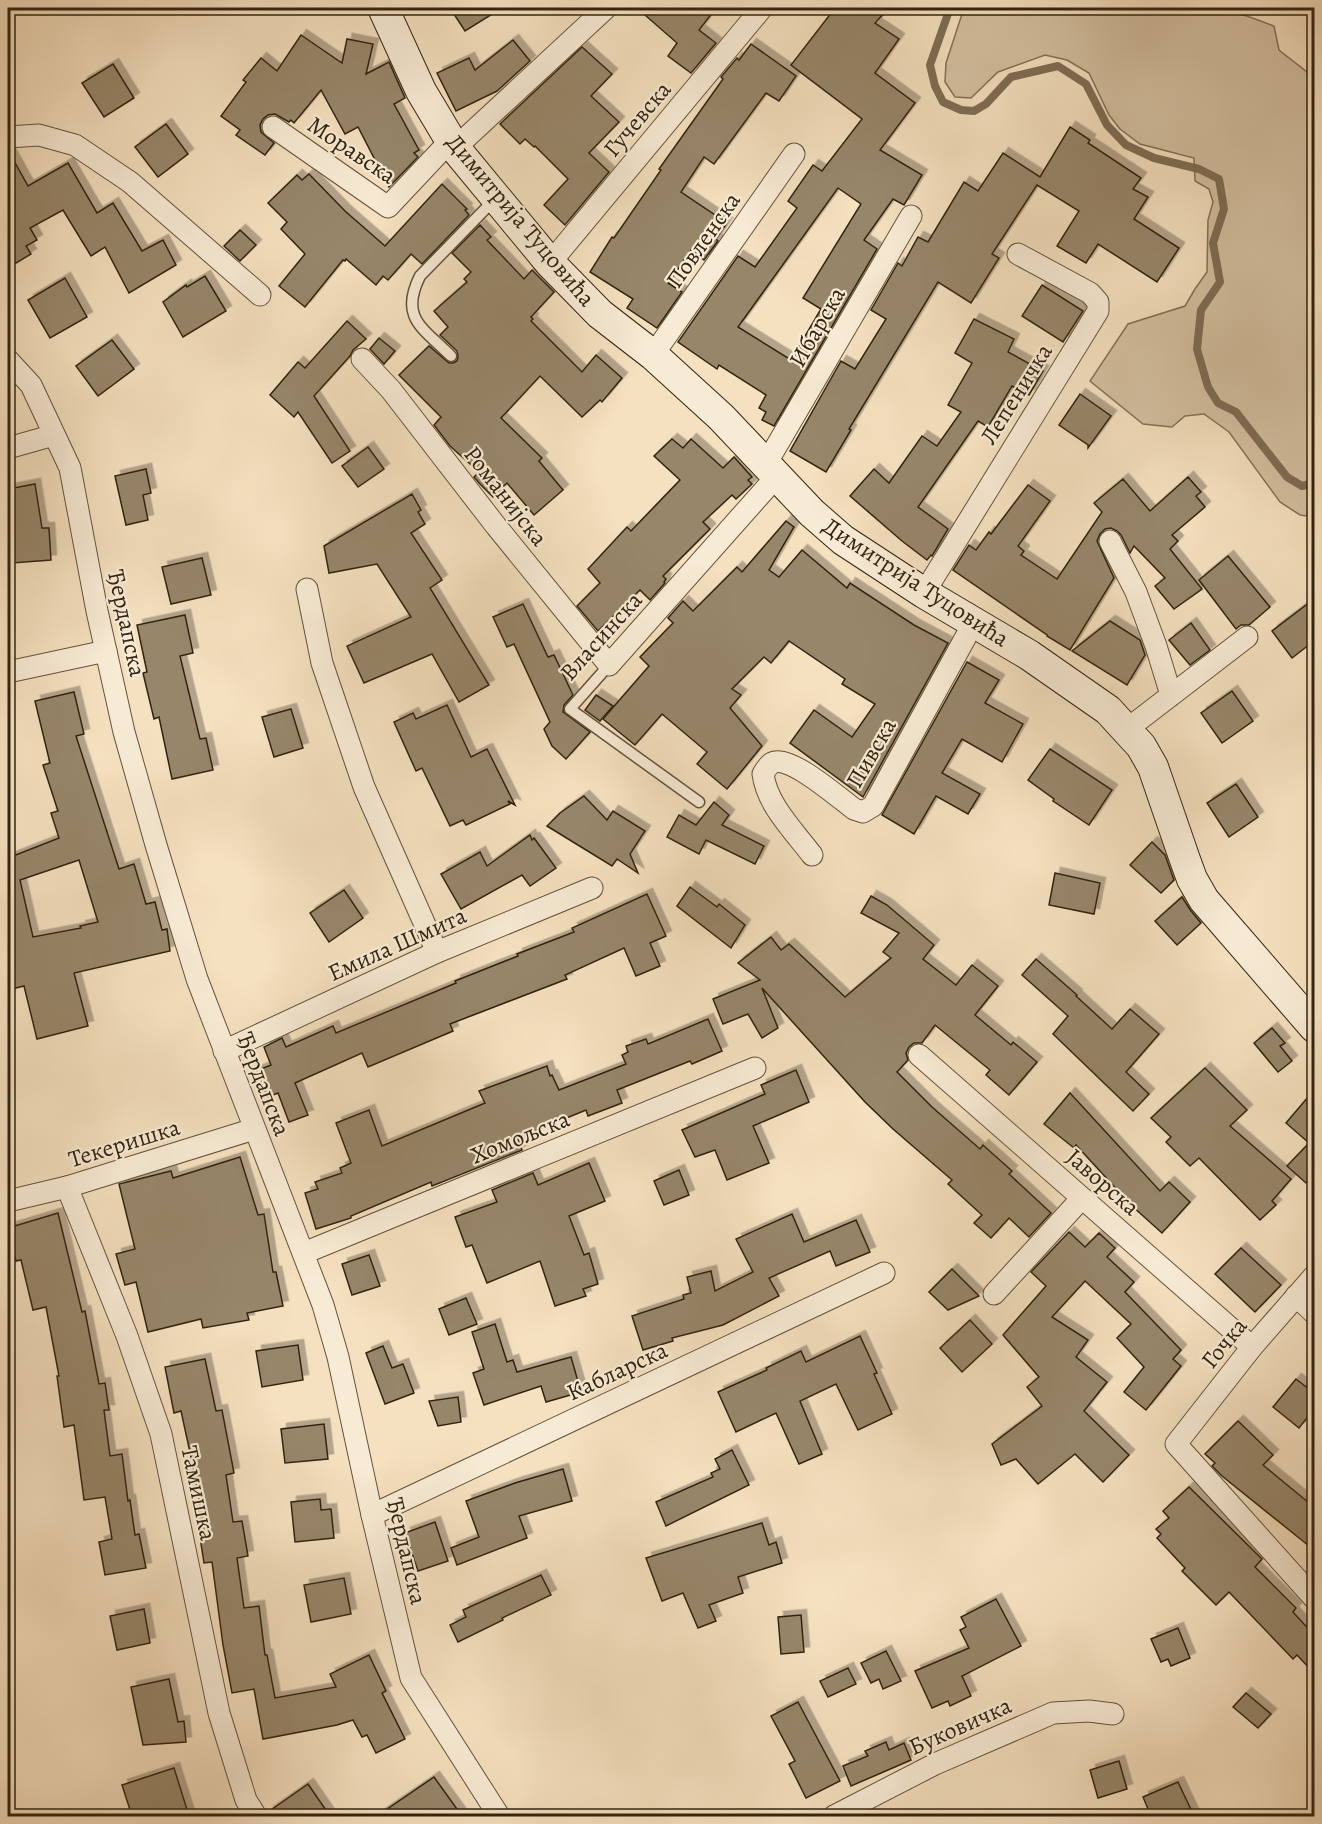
<svg xmlns="http://www.w3.org/2000/svg" width="1322" height="1824" font-family="Alegreya,serif">
  <style>
    .green { fill: #d4c0a1; stroke: #837259; stroke-width: 1.5 }
    .lines { fill: none; stroke-linecap: round; stroke-linejoin: round }
    .stream { stroke: #7f6e56; stroke-width: 8 }
    .building { fill: #97866b; stroke: #322411; stroke-width: 1.5; fill-rule: evenodd; filter: url(#shadow) }
    .lane-casing { stroke: #63533c; stroke-width: 13 }
    .street-casing { stroke: #63533c; stroke-width: 23 }
    .secondary-casing { stroke: #322411; stroke-width: 32 }
    .lane { stroke: #f8ebd5; stroke-width: 10 }
    .street { stroke: #f8ebd5; stroke-width: 21 }
    .secondary { stroke: #f8ebd5; stroke-width: 30 }
    .labels { text-anchor: middle; dominant-baseline: central; stroke-width: 4.5; stroke-linejoin: round; paint-order: stroke }
    .street-label { font-size: 24px; fill: #322411; stroke: #f8ebd5 }
  </style>
  <defs>
    <filter id="shadow"><feDropShadow dx="5.5" dy="-5.5" stdDeviation="0" flood-color="#0004"/></filter>
  </defs>
  <rect width="100%" height="100%" fill="#f5e0bf"/>
  <filter id="stains"><feTurbulence type="fractalNoise" baseFrequency=".00333" numOctaves="4"/><feColorMatrix values="0 0 0 0 .2 0 0 0 0 .09 0 0 0 0 .02 0 0 0 .5 -.17"/></filter>
  <radialGradient id="worn" r=".72"><stop offset=".6" stop-color="#630" stop-opacity="0"/><stop offset="1" stop-color="#630" stop-opacity=".3"/></radialGradient>
  <path class="green" d="M964,8H1212L1247,16L1274,26L1279,50L1307,72L1314,83V517L1300,515L1280,502L1229,432L1204,414L1185,416L1172,427L1143,424L1090,381L1128,324L1185,306L1195,289L1207,272L1208,220L1213,202L1209,189L1195,181L1194,158L1140,144L1120,129L1109,115L1089,73L1067,60L1045,55L998,72L971,98L955,97L945,82L946,63Z"/>
  <g class="lines">
    <path class="stream" d="M950,8L930,65L935,86L943,102L961,110L974,111L986,104L1011,77L1058,66L1086,84L1107,125L1126,145L1154,158L1199,169L1219,179L1224,209L1213,243L1220,282L1201,310L1197,349L1208,387L1218,403L1236,412L1287,477L1302,486L1314,483"/>
  </g>
  <g class="building">
    <path d="M450,8H502L465,31Z"/>
    <path d="M637,8H716L699,30L716,43L691,73L668,56L677,43Z"/>
    <path d="M835,8H889L875,23L899,39L875,73L915,103L880,150L922,175L904,205L893,199L864,240L877,249L774,426L762,420L766,412L759,408L766,395L719,365L717,369L678,342L738,256L755,267L797,208L788,201L813,165L822,171L862,119L791,65ZM838,188L861,204L803,298L821,309L791,360L738,327Z"/>
    <path d="M301,35L342,63L347,39L373,44L366,74L389,62L405,98L394,104L419,150L414,153L418,157L389,187L358,127L345,134L321,90L294,123L291,120L289,122L275,114L268,115L263,119L260,125L261,132L274,143L265,155L236,135L240,130L221,116L246,82L243,80L261,58L277,71Z"/>
    <path d="M513,40L530,61L497,91L456,111L437,73L469,58L475,70Z"/>
    <path d="M751,44L796,76L779,101L766,93L714,164L704,157L681,192L727,223L716,239L718,241L704,260L691,250L668,283L682,292L657,328L627,308L633,299L590,272L612,237L614,238L661,170L659,169L723,79L721,77L737,58L739,60Z"/>
    <path d="M582,47L612,74L591,96L619,122L589,153L609,172L565,225L544,205L568,179L535,146L534,147L525,139L520,144L500,124Z"/>
    <path d="M113,64L134,98L104,117L82,83Z"/>
    <path d="M166,124L188,154L158,177L135,147Z"/>
    <path d="M1070,127L1090,140L1088,143L1141,178L1133,189L1148,197L1134,219L1179,248L1157,282L1098,244L1086,263L1057,246L1079,211L1037,185L992,254L999,258L971,303L938,282L849,429L851,430L826,472L790,451L841,361L855,369L886,319L871,310L898,263L902,266L918,237L928,242L964,182L978,191L1003,153L1040,177Z"/>
    <path d="M8,150L28,186L68,163L97,213L113,203L142,251L163,240L176,265L129,293L105,247L91,256L63,210L30,228L37,240L26,246L31,254L8,268Z"/>
    <path d="M309,174L345,211L385,246L442,184L467,209L465,210L469,215L422,264L411,254L388,280L383,276L376,285L346,259L345,261L343,260L305,307L279,286L305,254L281,229L287,222L268,203L297,175L302,180Z"/>
    <path d="M480,225L491,237L487,240L524,279L532,270L554,292L531,317L533,319L531,321L582,372L596,355L622,378L602,402L600,400L582,417L540,376L501,418L542,458L539,461L563,490L534,515L507,483L493,497L480,484L474,477L479,472L450,446L434,425L441,417L399,375L429,346L449,363H453L457,361L458,357L457,351L440,335L448,327L434,311L467,282L464,279L471,272L452,253Z"/>
    <path d="M240,230L256,245L240,261L224,246Z"/>
    <path d="M205,276L226,311L183,337L163,302L186,285L187,287Z"/>
    <path d="M65,278L87,317L50,338L28,300Z"/>
    <path d="M1042,285L1083,311L1063,342L1022,316Z"/>
    <path d="M974,319L1014,339L1008,352L1043,371L1029,395L1012,386L988,427L978,421L918,507L948,529L932,556L931,555L927,560L902,541L850,496L874,469L889,483L922,436L937,446L961,412L948,405L972,363L955,353Z"/>
    <path d="M347,321L366,339L353,350L350,356L314,396L350,451L332,463L298,412L294,417L270,395L298,362L305,368Z"/>
    <path d="M379,338L395,351L384,364L370,349Z"/>
    <path d="M112,340L134,369L98,396L76,366Z"/>
    <path d="M1080,394L1111,416L1088,448V445L1059,425Z"/>
    <path d="M672,439L683,448L691,439L723,468L734,457L752,477L748,480L752,484L736,499L732,495L703,522L710,529L663,576L666,579L664,582L665,583L650,600L640,590L598,631L577,606L600,583L588,569L627,527L631,531L680,480L654,456Z"/>
    <path d="M368,447L384,469L358,487L342,466Z"/>
    <path d="M146,469L151,493L143,495L148,520L126,525L115,476Z"/>
    <path d="M1188,477L1201,492L1196,496L1205,507L1172,535L1178,541L1170,549L1202,589L1174,609L1155,586L1165,578L1134,546L1130,553L1121,535L1117,531L1111,528L1105,529L1100,534L1097,541L1114,578L1070,650L1047,636V635L953,570L969,545L976,550L989,532L991,534L1028,485L1050,501L1018,546L1024,551L1021,555L1057,579L1102,512L1094,503L1123,479L1150,511Z"/>
    <path d="M35,484L42,528H49L51,560L12,563L8,489Z"/>
    <path d="M412,494L421,510L418,512L425,524L411,533L442,580L430,588L489,685L459,702L432,654L364,683L347,646L411,617L377,564L329,573L324,546Z"/>
    <path d="M786,521L794,527L769,570L779,577L802,550L847,588L850,583L914,625L948,643L863,797L790,743L814,710L852,737L875,704L842,684L845,679L789,641L771,663L764,657L732,689L741,695L730,708L762,746L727,789L697,764L707,752L662,714L635,745L603,719L649,666L640,657L673,623L668,618L683,601L693,611L737,567L742,572Z"/>
    <path d="M1228,556L1270,607L1249,625H1241L1236,629L1199,580Z"/>
    <path d="M202,558L211,595L171,604L162,567Z"/>
    <path d="M1314,599V641L1292,658L1272,631Z"/>
    <path d="M523,604L548,657L554,655L573,695L564,705L563,712L590,732L566,759L552,746L544,729L550,722L514,644L507,647L493,617Z"/>
    <path d="M185,615L193,653L180,656L200,739L206,738L213,770L172,779L159,717L154,719L143,673L147,672L137,625Z"/>
    <path d="M1110,621L1140,640L1145,655L1127,685L1072,651Z"/>
    <path d="M1191,623L1210,650L1190,665L1169,640Z"/>
    <path d="M967,662L999,680L985,703L1023,724L1002,762L962,739L942,773L980,794L968,814L936,796L914,834L882,815Z"/>
    <path d="M1232,691L1253,721L1222,743L1201,713Z"/>
    <path d="M74,692L84,734L76,736L119,869L134,864L146,904L155,902L162,930L167,929L170,951L74,973L88,1026L37,1039L24,986L8,990V858L59,838L51,813L58,811L43,765L50,763L35,701ZM79,860L98,922L80,926L81,928L33,937L20,880Z"/>
    <path d="M596,695L613,706L600,721L585,710Z"/>
    <path d="M447,705L471,757L487,749L515,805L508,801L510,804L466,825L463,820L450,826L422,768L416,771L394,722L413,713L416,719Z"/>
    <path d="M291,709L303,748L274,757L262,717Z"/>
    <path d="M1050,749L1112,790L1089,825L1053,801L1054,799L1028,780Z"/>
    <path d="M1236,784L1258,817L1229,837L1207,803Z"/>
    <path d="M584,796L607,820L613,811L645,831L630,854L638,873L617,859L612,866L547,826L560,813Z"/>
    <path d="M714,802L729,815L722,825L764,846L755,864L706,840L699,854L667,837L679,815L696,825Z"/>
    <path d="M530,835L532,840L534,838L556,868L530,886L522,875L461,909L441,874L480,852L487,866Z"/>
    <path d="M1152,842L1165,855L1174,880L1161,893L1130,865Z"/>
    <path d="M1055,873L1100,883L1094,914L1049,905Z"/>
    <path d="M690,887L717,907L719,904L745,925L731,948L677,906Z"/>
    <path d="M344,890L363,918L329,942L310,913Z"/>
    <path d="M647,894L666,936L650,943L660,966L636,976L624,948L565,975L567,979L450,1024L453,1031L368,1067L362,1053L295,1083L308,1115L289,1122L278,1093L268,1097L256,1071L271,1065L264,1047L282,1038L286,1047L333,1026L336,1033L456,983L455,981L518,956L517,954L574,932L572,928Z"/>
    <path d="M871,896L887,905L934,945L923,959L956,985L972,965L998,986L975,1015L1011,1045L1013,1042L1037,1062L1009,1095L986,1075L990,1070L935,1025L922,1043H914L909,1047L906,1053L908,1060L897,1072L932,1107L980,1149L983,1145L1012,1171L1009,1174L1051,1213L1029,1237L1009,1218L991,1238L974,1223L982,1215L948,1184L952,1180L893,1129L865,1102L762,988L778,1028L762,1038L748,1014L723,1024L713,999L760,980L738,963L771,937L781,950L789,944L845,997L891,958L883,952L899,933L861,913Z"/>
    <path d="M1182,897L1191,911L1201,923L1177,945L1155,921Z"/>
    <path d="M1036,959L1077,995L1076,996L1112,1029L1130,1009L1159,1034L1126,1072L1149,1094L1133,1111L1053,1034L1068,1016L1022,975Z"/>
    <path d="M708,1019L722,1051L692,1064L690,1061L617,1090L622,1103L588,1116L586,1110L518,1138L522,1150L432,1186L431,1182L351,1216V1218L316,1229L305,1193L318,1189L315,1182L342,1173L340,1168L351,1163L336,1123L369,1110L382,1146L485,1103L479,1091L547,1066L550,1076L552,1075L559,1090L626,1064L622,1055L628,1052L626,1046L646,1039L648,1044Z"/>
    <path d="M1272,1028L1285,1043L1280,1046L1292,1061L1278,1072L1254,1043Z"/>
    <path d="M1205,1068L1247,1110L1230,1126L1291,1179L1272,1201L1276,1205L1260,1220L1199,1158L1190,1166L1166,1142L1171,1137L1151,1118Z"/>
    <path d="M796,1070L809,1102L753,1126L769,1163L727,1180L715,1150L695,1157L682,1130L765,1094L761,1085Z"/>
    <path d="M1314,1090V1173L1306,1183L1287,1166L1309,1143L1286,1123Z"/>
    <path d="M1070,1093L1160,1191L1169,1182L1190,1202L1162,1233L1132,1206L1076,1145L1074,1148L1044,1124Z"/>
    <path d="M240,1157L258,1215L264,1214L273,1272H276L283,1306L247,1313L249,1320L203,1328L201,1319L148,1332L136,1282L125,1285L116,1254L135,1249L119,1184L171,1171L173,1178Z"/>
    <path d="M589,1163L605,1201L569,1216L584,1255L589,1253L598,1284L583,1289L586,1296L555,1306L540,1261L487,1283L472,1245L466,1247L455,1217L497,1202L492,1190L533,1173L538,1185Z"/>
    <path d="M679,1170L689,1195L664,1205L654,1181Z"/>
    <path d="M58,1213L82,1312L85,1311L99,1384L105,1383L109,1410H104L110,1456L122,1454L128,1501L130,1500L135,1535L139,1534L146,1568L105,1575L99,1542L112,1539L105,1497L84,1500L74,1425L64,1427L57,1376H59L46,1307L33,1310L21,1260L16,1261L8,1228Z"/>
    <path d="M792,1214L804,1242L856,1220L870,1252L836,1266L830,1251L769,1278L779,1296L723,1325L672,1338L673,1341L643,1350L632,1316L684,1299L683,1295L691,1293L687,1277L711,1271L715,1291L753,1272L736,1239Z"/>
    <path d="M1069,1232L1085,1247L1099,1233L1115,1248L1107,1257L1134,1282L1125,1292L1181,1350L1173,1359L1181,1366L1146,1410L1124,1392L1144,1367L1117,1338L1131,1324L1085,1281L1052,1317L1088,1340L1076,1357L1107,1382L1084,1411L1129,1455L1103,1482L1075,1454L1038,1484L1016,1459L1001,1465L992,1444L1042,1406L1027,1387L1039,1377L1003,1335L1046,1286L1031,1272Z"/>
    <path d="M1241,1248L1281,1285L1255,1312L1215,1274Z"/>
    <path d="M369,1255L380,1286L352,1295L342,1264Z"/>
    <path d="M952,1269L979,1296L948,1310L929,1292Z"/>
    <path d="M466,1298L477,1324L449,1335L439,1309Z"/>
    <path d="M970,1320L992,1344L962,1372L940,1348Z"/>
    <path d="M495,1324L507,1362L513,1360L517,1372L571,1357L581,1392L546,1402L541,1386L484,1405L473,1373L484,1369L472,1332Z"/>
    <path d="M860,1336L877,1373L874,1374L892,1414L858,1430L836,1384L800,1401L822,1454L799,1464L776,1413L736,1432L718,1392L767,1370L766,1368L801,1351L806,1362Z"/>
    <path d="M298,1345L303,1380L262,1387L256,1351Z"/>
    <path d="M383,1346L392,1368L403,1364L414,1393L385,1404L366,1353Z"/>
    <path d="M205,1359L216,1411L222,1410L234,1473L226,1475L233,1522L242,1521L248,1556L237,1558L244,1608L259,1606L265,1655H267L275,1698L336,1687L330,1674L369,1655L386,1691L382,1693L405,1739L376,1753L367,1735L362,1737L353,1720L337,1725L263,1739L254,1689L232,1693L223,1645L212,1562L204,1563L195,1505L200,1504L191,1457L181,1411L174,1413L165,1367Z"/>
    <path d="M1296,1379L1314,1393V1409L1299,1428L1273,1407Z"/>
    <path d="M458,1397L461,1422L438,1426L429,1401Z"/>
    <path d="M1238,1421L1273,1455L1263,1465L1314,1507V1550L1222,1476L1212,1466L1215,1463L1205,1454Z"/>
    <path d="M324,1424L328,1459L285,1463L281,1429Z"/>
    <path d="M732,1450L749,1485L666,1526L656,1502L713,1477L711,1473L720,1469L715,1459Z"/>
    <path d="M563,1469L572,1501L519,1516L527,1538L457,1565L451,1548L479,1537L466,1501L515,1483Z"/>
    <path d="M1189,1487L1262,1559L1255,1567L1296,1608L1293,1612L1314,1635V1673L1297,1655L1293,1659L1229,1592L1216,1605L1182,1571L1185,1568L1157,1538L1161,1534L1156,1529L1169,1518L1163,1511Z"/>
    <path d="M320,1499L321,1510L331,1509L334,1538L295,1542L291,1502Z"/>
    <path d="M435,1522L448,1561L418,1571L405,1533Z"/>
    <path d="M762,1523L769,1545L776,1542L782,1563L738,1577L743,1593L709,1605L716,1621L698,1628L683,1593L662,1601L646,1558Z"/>
    <path d="M541,1575L551,1595L502,1618L503,1620L458,1642L450,1625L466,1617L463,1610Z"/>
    <path d="M344,1578L351,1614L311,1622L304,1585Z"/>
    <path d="M996,1599L1021,1646L962,1676L971,1696L950,1706L948,1701L932,1708L915,1671L969,1648L960,1630L966,1627L961,1617Z"/>
    <path d="M144,1609L150,1643L117,1650L110,1616Z"/>
    <path d="M801,1615L804,1652L781,1654L778,1617Z"/>
    <path d="M1178,1628L1190,1658L1171,1666L1168,1659L1161,1662L1151,1639Z"/>
    <path d="M886,1651L901,1681L883,1689L879,1679L871,1683L861,1663Z"/>
    <path d="M848,1668L856,1684L828,1697L820,1681Z"/>
    <path d="M169,1679L178,1722L184,1721L186,1742L143,1745L131,1687Z"/>
    <path d="M1246,1693L1271,1714L1258,1728L1233,1707Z"/>
    <path d="M798,1702L840,1781L806,1798L789,1764L795,1761L771,1716Z"/>
    <path d="M886,1742L889,1750L904,1743L911,1760L851,1786L843,1766L868,1756L865,1751Z"/>
    <path d="M1119,1761L1127,1789L1098,1798L1090,1770Z"/>
    <path d="M174,1768L189,1816H132L122,1785Z"/>
    <path d="M434,1777L462,1816H377Z"/>
    <path d="M1178,1782L1194,1816H1151L1143,1797Z"/>
    <path d="M308,1784L330,1816H269L268,1812Z"/>
  </g>
  <g class="lines">
    <g class="lane-casing">
      <g id="lane">
        <path d="M451,356C423,328 399,318 420,276L494,200"/>
        <path d="M609,665L570,709L699,802"/>
      </g>
    </g>
    <g class="street-casing">
      <g id="street">
        <path d="M273,127L388,207L451,140"/>
        <path d="M8,137L39,135L75,145L130,182L260,295"/>
        <path d="M455,148L606,8"/>
        <path d="M550,263L762,8"/>
        <path d="M653,355L794,154"/>
        <path d="M362,359L391,390L496,526L609,665L776,477"/>
        <path d="M8,360L31,385L70,468L97,611L124,732L156,845L197,979L323,1305L338,1357L372,1515L411,1678L499,1816"/>
        <path d="M8,448L54,435"/>
        <path d="M766,464L911,216"/>
        <path d="M1110,541L1136,592L1156,646L1171,695"/>
        <path d="M307,589L322,663L364,787L437,952"/>
        <path d="M924,593L1098,311V302L1090,293L1018,254"/>
        <path d="M8,672L106,651"/>
        <path d="M1126,730L1247,637"/>
        <path d="M812,855C794,831 767,805 763,774C765,771 768,765 772,763C788,753 839,798 854,809L863,812L873,806L974,622"/>
        <path d="M224,1051L437,952L592,888"/>
        <path d="M919,1055L1252,1347"/>
        <path d="M67,1187L127,1336L161,1434L219,1713L246,1800L256,1816"/>
        <path d="M8,1201L67,1187L254,1129"/>
        <path d="M304,1253L755,1068"/>
        <path d="M1314,1276L1252,1347L1176,1444L1314,1598"/>
        <path d="M994,1294L1082,1198"/>
        <path d="M1296,1296L1314,1313"/>
        <path d="M372,1515L884,1273"/>
        <path d="M834,1816L935,1764L1053,1713L1089,1711L1113,1714"/>
      </g>
    </g>
    <g class="secondary-casing">
      <path id="secondary" d="M383,8L421,91L455,148L550,263L600,314L653,355L721,417L812,513L843,540L924,593L1029,655L1108,710L1141,746L1153,767L1184,857L1192,879L1204,900L1314,1027"/>
    </g>
    <use href="#lane" class="lane"/>
    <use href="#street" class="street"/>
    <use href="#secondary" class="secondary"/>
  </g>
  <g class="labels">
    <g class="street-label">
      <text transform="translate(637 119) rotate(-50)">Гучевска</text>
      <text transform="translate(352 150) rotate(34)">Моравска</text>
      <text transform="translate(521 220) rotate(50)">Димитрија Туцовића</text>
      <text transform="translate(703 240) rotate(-55)">Повленска</text>
      <text transform="translate(817 327) rotate(-60)">Ибарска</text>
      <text transform="translate(1016 394) rotate(-58)">Лепеничка</text>
      <text transform="translate(506 496) rotate(52)">Романијска</text>
      <text transform="translate(916 582) rotate(33)">Димитрија Туцовића</text>
      <text transform="translate(127 623) rotate(78)">Ђердапска</text>
      <text transform="translate(601 636) rotate(-48)">Власинска</text>
      <text transform="translate(871 753) rotate(-60)">Пивска</text>
      <text transform="translate(397 944) rotate(-24)">Емила Шмита</text>
      <text transform="translate(264 1084) rotate(69)">Ђердапска</text>
      <text transform="translate(520 1137) rotate(-22)">Хомољска</text>
      <text transform="translate(124 1143) rotate(-17)">Текеришка</text>
      <text transform="translate(1103 1182) rotate(41)">Јаворска</text>
      <text transform="translate(1224 1343) rotate(-51)">Гочка</text>
      <text transform="translate(617 1371) rotate(-25)">Кабларска</text>
      <text transform="translate(199 1493) rotate(78)">Тамишка</text>
      <text transform="translate(407 1551) rotate(77)">Ђердапска</text>
      <text transform="translate(960 1726) rotate(-24)">Буковичка</text>
    </g>
  </g>
  <rect width="1322" height="1824" fill="none" stroke="#f5e0bf" stroke-width="30"/>
  <rect x="9" y="9" width="1304" height="1806" fill="none" stroke="#322411" stroke-width="3"/>
  <rect x="15" y="15" width="1292" height="1794" fill="none" stroke="#322411" stroke-width="1.5"/>
  <rect width="100%" height="100%" filter="url(#stains)"/>
  <rect width="100%" height="100%" fill="url(#worn)"/>
</svg>
